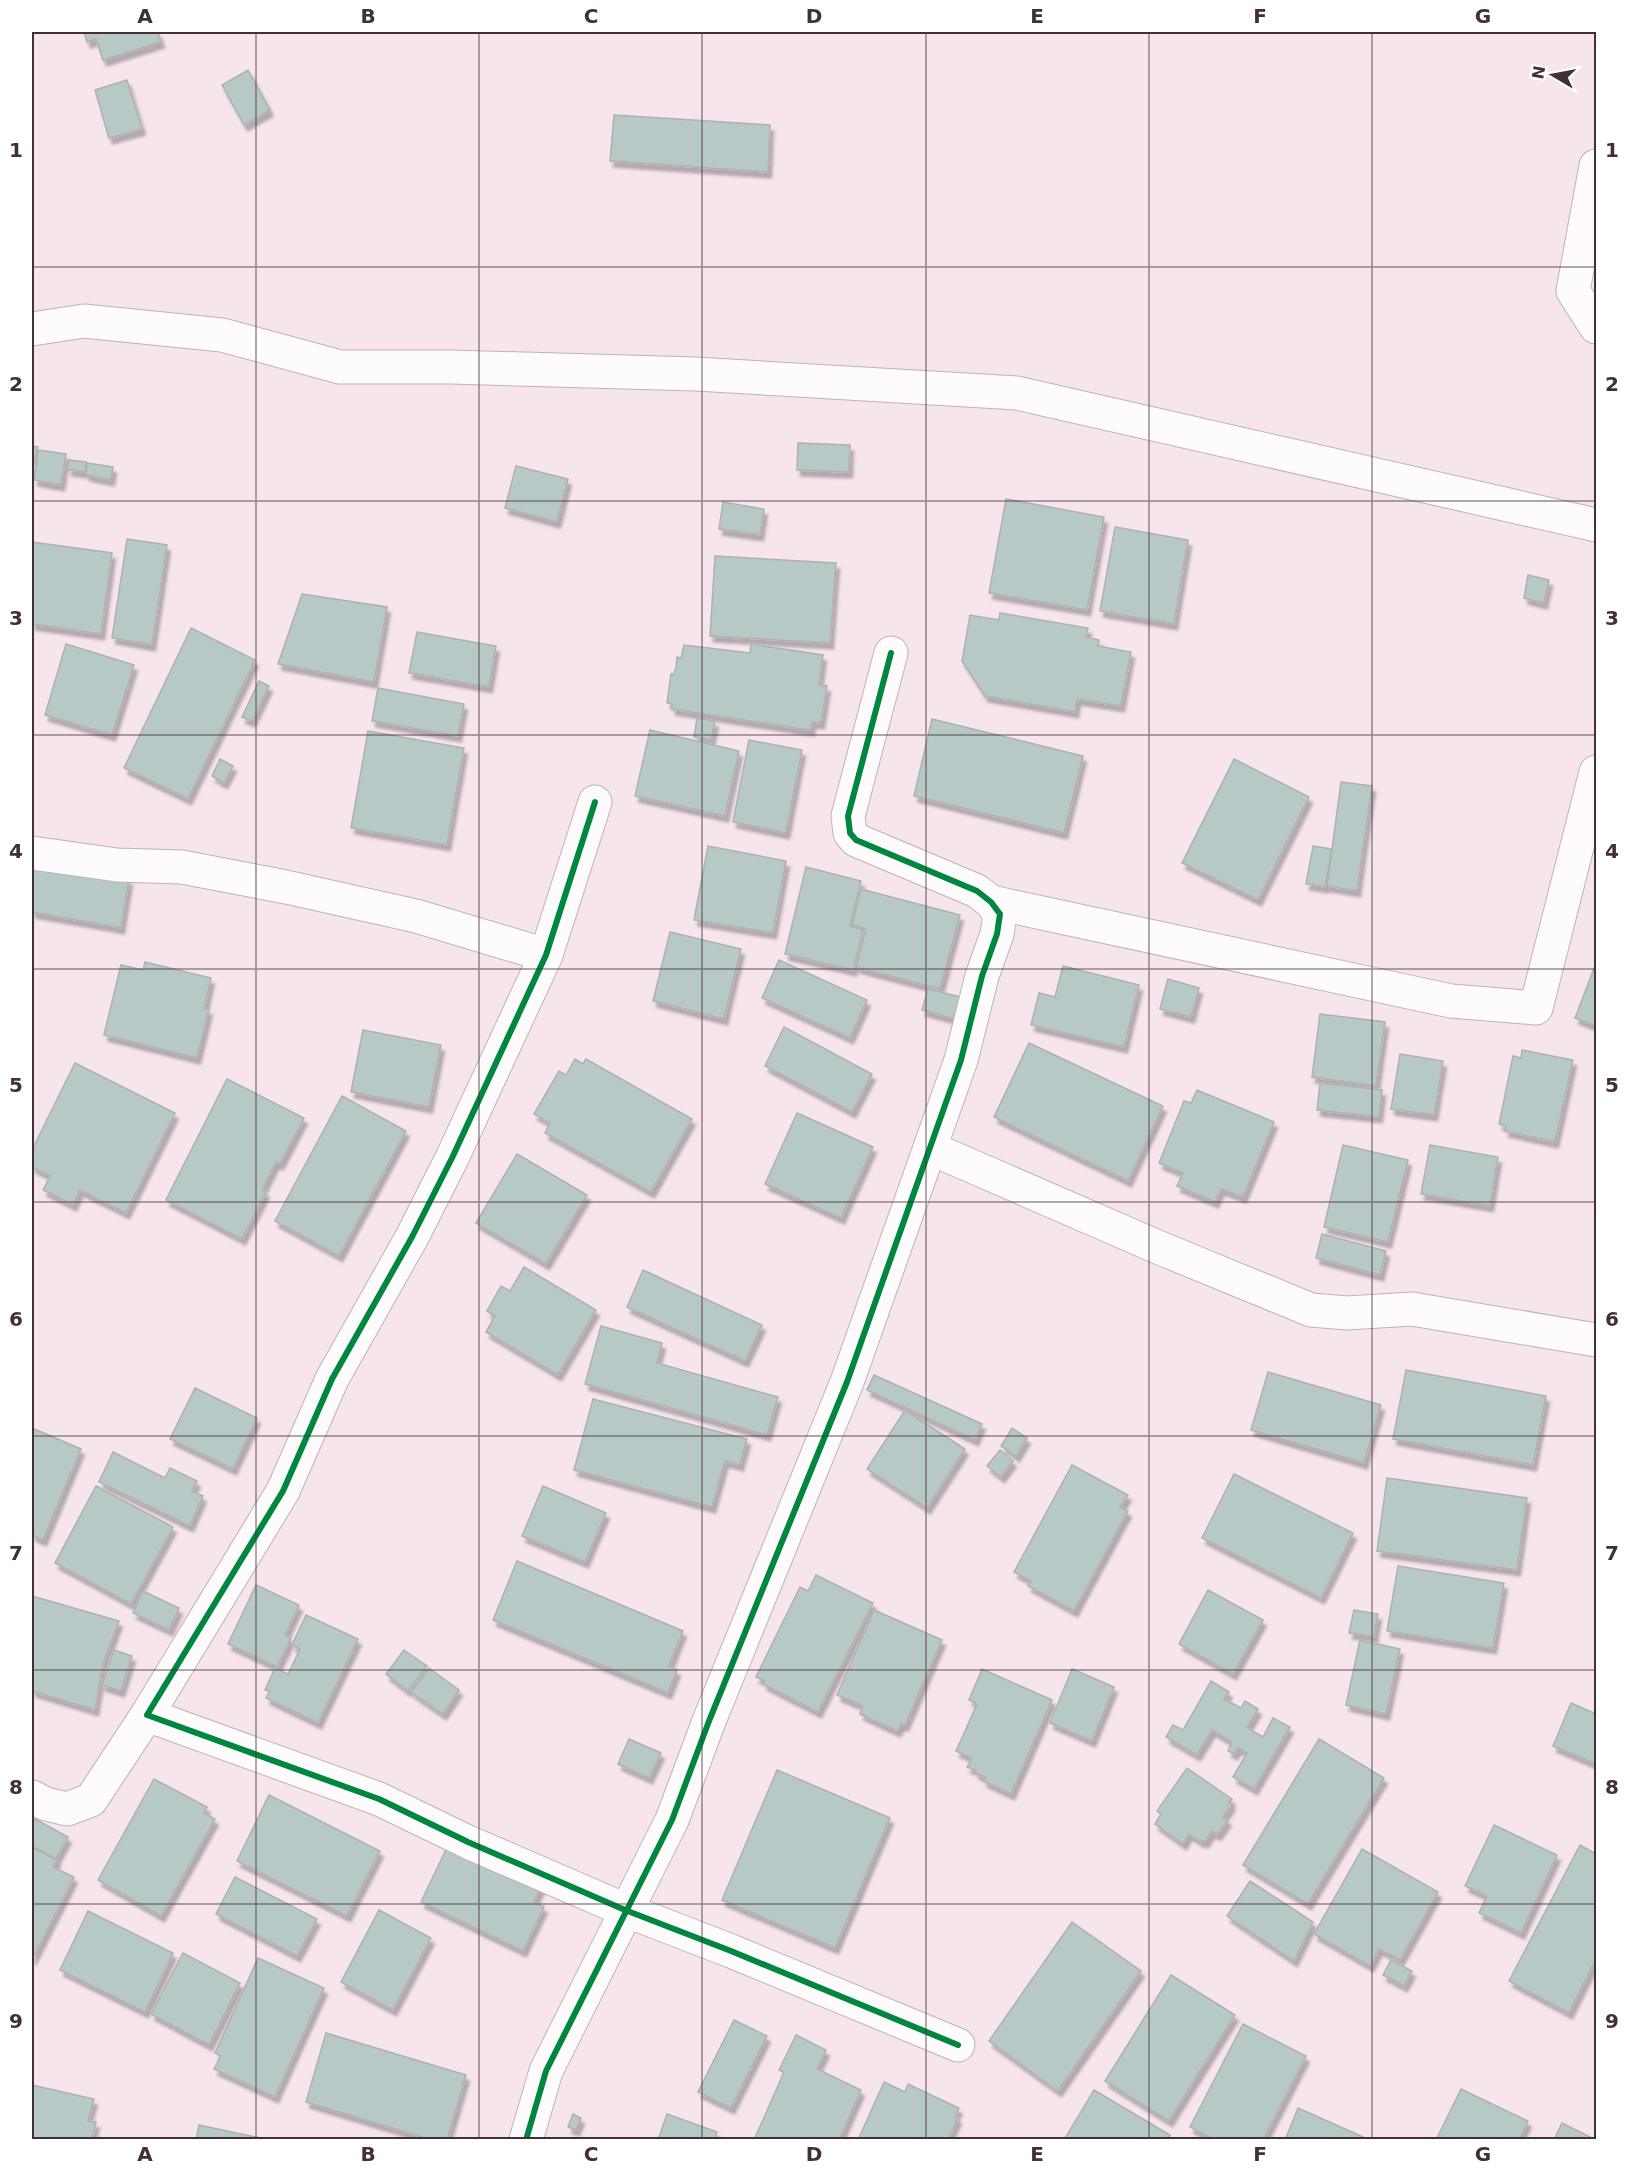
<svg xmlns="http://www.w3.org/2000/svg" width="1628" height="2171" font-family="'DejaVu Sans',sans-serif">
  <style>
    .building { fill: #b7c9c6; stroke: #aeb1b0; stroke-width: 1.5; filter: url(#shadow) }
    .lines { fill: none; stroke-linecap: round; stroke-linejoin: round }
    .street-casing { stroke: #c1b1b7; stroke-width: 35 }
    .street { stroke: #fefbfc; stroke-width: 33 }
    .cycleway-casing { stroke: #fff; stroke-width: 10 }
    .cycleway { stroke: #00873e; stroke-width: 6 }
    .grid { fill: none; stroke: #423036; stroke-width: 1.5; stroke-opacity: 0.55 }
    .neatline { fill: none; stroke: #423036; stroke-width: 2 }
    .grid-label { font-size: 20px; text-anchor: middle; font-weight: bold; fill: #423036 }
  </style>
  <defs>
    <filter id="shadow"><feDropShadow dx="3.5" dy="6" stdDeviation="1.5" flood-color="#0004"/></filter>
  </defs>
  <rect width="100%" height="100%" fill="#f6e6eb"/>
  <g class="building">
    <path d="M84,32H158L161,42L103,60L96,39L87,42Z"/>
    <path d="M248,70L270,110L244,125L222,85Z"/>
    <path d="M127,80L142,129L109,138L95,90Z"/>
    <path d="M614,115L770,125L768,172L610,161Z"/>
    <path d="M798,443L850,445L849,472L797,470Z"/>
    <path d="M32,446L38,447L32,473Z"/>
    <path d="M38,450L66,454L61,485L34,480Z"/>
    <path d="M69,460L86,462L85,472L68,470Z"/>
    <path d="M87,463L113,467L111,480L86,475Z"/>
    <path d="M516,466L568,479L557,522L505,508Z"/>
    <path d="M1006,499L1104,517L1087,610L989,593Z"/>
    <path d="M723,502L764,509L760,535L719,529Z"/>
    <path d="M1115,527L1188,540L1174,624L1100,611Z"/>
    <path d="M127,539L167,545L152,645L112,638Z"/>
    <path d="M32,542L112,553L101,634L32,624Z"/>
    <path d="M715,556L836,563L830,643L710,636Z"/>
    <path d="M1528,575L1549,580L1544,603L1524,598Z"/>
    <path d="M302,594L387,607L374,682L278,664Z"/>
    <path d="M1000,613L1088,628L1086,637L1099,640L1098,646L1131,652L1121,706L1077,699L1075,712L985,696L962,661L970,615L999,620Z"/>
    <path d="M191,628L255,660L188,799L124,768Z"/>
    <path d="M417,632L496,646L489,687L409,673Z"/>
    <path d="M66,644L134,665L112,735L45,715Z"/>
    <path d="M751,644L823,655L819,685L827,686L821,723L812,722L811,730L795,728L672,709V704L667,703L671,674L673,675L676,668L677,657L681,658L684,645L750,653Z"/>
    <path d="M259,681L269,686L252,721L242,717Z"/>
    <path d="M378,688L464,704L458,736L372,721Z"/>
    <path d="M697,718L715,721L711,740L694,737Z"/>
    <path d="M932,719L1083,756L1064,833L914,796Z"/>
    <path d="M650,730L739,751L725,816L635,796Z"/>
    <path d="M368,731L464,748L447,845L351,828Z"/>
    <path d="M749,740L802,750L786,833L733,822Z"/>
    <path d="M220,759L233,766L224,783L212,776Z"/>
    <path d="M1234,759L1309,797L1258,900L1182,863Z"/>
    <path d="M1341,782L1372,786L1357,891L1327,886Z"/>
    <path d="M708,846L786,861L773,933L694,920Z"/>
    <path d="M1313,846L1332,849L1325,887L1306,884Z"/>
    <path d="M32,861L129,879L121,928L32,912Z"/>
    <path d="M806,867L861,881L850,926L863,930L853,970L785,954Z"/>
    <path d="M861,889L960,915L940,989L856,967L866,929L852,925Z"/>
    <path d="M670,932L741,949L724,1019L653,1001Z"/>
    <path d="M779,960L867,1000L850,1038L762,998Z"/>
    <path d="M145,962L211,978L204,1009H209L197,1058L104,1035L121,965L143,970Z"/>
    <path d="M1596,963V1026L1575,1018Z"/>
    <path d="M1063,966L1139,985L1124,1047L1031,1025L1039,993L1055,997Z"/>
    <path d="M1168,979L1199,988L1191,1017L1160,1009Z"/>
    <path d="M928,989L961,997L955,1019L922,1010Z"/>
    <path d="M1320,1014L1385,1022L1376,1086L1312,1077Z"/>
    <path d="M784,1027L872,1074L852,1112L765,1066Z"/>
    <path d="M363,1030L441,1045L429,1107L351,1092Z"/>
    <path d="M1029,1043L1163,1106L1128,1181L994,1117Z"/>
    <path d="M1522,1050L1573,1060L1555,1142L1505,1131L1506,1126L1499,1124L1513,1056L1521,1058Z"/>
    <path d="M1400,1054L1443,1061L1434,1115L1391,1109Z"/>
    <path d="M575,1059L583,1064L586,1059L692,1119L651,1192L545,1133L550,1123L534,1114L559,1071L566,1075Z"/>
    <path d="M75,1063L175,1113L126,1213L80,1190L73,1205L43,1190L50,1176L32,1167V1150Z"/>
    <path d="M227,1079L304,1118L280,1164L276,1162L262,1190L266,1192L242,1239L166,1200Z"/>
    <path d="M1320,1083L1382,1090L1379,1117L1317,1110Z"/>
    <path d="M1197,1090L1274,1122L1243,1197L1221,1189L1215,1202L1177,1186L1183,1173L1159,1163L1184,1101L1191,1103Z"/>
    <path d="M342,1096L406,1131L339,1256L275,1221Z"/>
    <path d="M797,1113L873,1147L841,1218L765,1184Z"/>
    <path d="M1343,1145L1408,1160L1388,1242L1324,1227Z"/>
    <path d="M1430,1145L1498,1157L1490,1206L1421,1194Z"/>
    <path d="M517,1154L587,1195L546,1264L476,1223Z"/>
    <path d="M1322,1234L1386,1251L1380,1275L1316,1258Z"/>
    <path d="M524,1267L596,1310L558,1375L486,1332L495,1316L487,1311L501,1286L510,1291Z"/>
    <path d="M643,1270L762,1325L745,1361L627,1307Z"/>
    <path d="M601,1326L662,1343L657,1363L778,1397L767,1435L585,1384Z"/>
    <path d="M1406,1370L1546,1396L1533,1465L1393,1439Z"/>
    <path d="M1268,1372L1381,1405L1364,1463L1251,1430Z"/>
    <path d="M874,1375L982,1424L975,1440L867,1390Z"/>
    <path d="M195,1388L257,1418L233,1469L170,1439Z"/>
    <path d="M593,1399L747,1439L740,1465L725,1461L712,1507L574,1470Z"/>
    <path d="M905,1410L965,1449L927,1508L867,1469Z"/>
    <path d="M32,1428L81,1449L43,1540L32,1535Z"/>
    <path d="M1012,1428L1027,1438L1016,1456L1001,1446Z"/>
    <path d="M1000,1450L1013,1461L1001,1477L987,1466Z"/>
    <path d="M113,1452L165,1478L170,1468L197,1481L192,1491L203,1496L190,1526L99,1482Z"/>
    <path d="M1072,1465L1128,1495L1120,1507L1128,1511L1074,1611L1028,1586L1031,1581L1014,1572Z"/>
    <path d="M1234,1474L1353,1533L1321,1598L1202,1538Z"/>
    <path d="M1387,1478L1527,1498L1517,1570L1377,1551Z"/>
    <path d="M96,1486L173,1527L131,1604L55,1563Z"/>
    <path d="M543,1486L606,1513L585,1562L522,1536Z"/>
    <path d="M517,1561L683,1631L669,1666L677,1670L668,1693L493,1620Z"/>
    <path d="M1398,1566L1504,1583L1493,1648L1387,1631Z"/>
    <path d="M816,1575L873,1603L818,1712L763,1684L765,1681L756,1677L800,1587L808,1591Z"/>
    <path d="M256,1585L299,1605L285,1635L291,1638L277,1667L228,1644Z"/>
    <path d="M1208,1590L1263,1620L1233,1674L1179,1644Z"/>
    <path d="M143,1591L179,1608L169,1630L133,1613Z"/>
    <path d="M32,1596L119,1621L103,1664L95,1710L32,1691Z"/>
    <path d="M874,1610L942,1640L905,1725L901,1724L897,1731L860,1714L863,1706L837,1695Z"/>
    <path d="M1354,1610L1378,1614L1374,1637L1349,1633Z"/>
    <path d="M306,1615L358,1639L318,1723L266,1698L270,1691L265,1690L275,1668L288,1674L300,1649L292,1645Z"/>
    <path d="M1360,1640L1400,1649L1386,1714L1346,1705Z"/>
    <path d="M114,1650L132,1656L121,1691L102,1685Z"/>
    <path d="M404,1650L427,1666L408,1691L386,1674Z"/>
    <path d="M429,1668L459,1690L443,1714L411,1692Z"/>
    <path d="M982,1669L1052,1700L1011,1794L983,1781L985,1777L975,1773L976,1770L967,1767L972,1758L956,1751L977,1704L969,1700Z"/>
    <path d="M1072,1669L1114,1687L1092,1741L1050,1723Z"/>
    <path d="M1211,1681L1229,1692L1224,1699L1241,1708L1245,1701L1258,1709L1247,1728L1263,1737L1273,1718L1290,1727L1254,1789L1233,1777L1247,1753L1238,1748L1234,1754L1228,1751L1232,1742L1212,1730L1197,1755L1166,1737L1173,1725L1183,1730Z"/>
    <path d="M1571,1703L1596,1714V1764L1553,1746Z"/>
    <path d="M629,1739L661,1753L649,1778L618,1764Z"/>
    <path d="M1319,1739L1384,1778L1308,1904L1243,1865Z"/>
    <path d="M1187,1768L1232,1799L1229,1802L1232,1804L1223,1817L1228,1820L1217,1835L1212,1831L1205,1842L1202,1840L1201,1842L1189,1834L1183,1844L1155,1824L1161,1814L1157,1811Z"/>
    <path d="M777,1770L890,1818L835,1948L722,1900Z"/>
    <path d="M154,1779L207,1807L204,1813L215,1819L161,1916L98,1880Z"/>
    <path d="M269,1795L380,1851L347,1916L237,1861Z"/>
    <path d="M35,1819L68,1837L56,1859L32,1846V1825Z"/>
    <path d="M1494,1825L1557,1855L1521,1933L1479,1913L1487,1896L1465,1886Z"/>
    <path d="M451,1839L543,1882L534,1902L544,1907L523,1951L421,1902Z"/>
    <path d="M1580,1845L1596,1854V1959L1569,2013L1509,1981Z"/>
    <path d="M32,1847L57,1860L53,1867L74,1877L32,1960Z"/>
    <path d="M1362,1849L1438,1892L1400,1960L1379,1949L1370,1966L1314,1934Z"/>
    <path d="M235,1877L317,1919L297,1956L216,1914Z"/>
    <path d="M1250,1881L1313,1922L1294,1961L1227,1916Z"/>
    <path d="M379,1910L431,1938L393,2010L341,1982Z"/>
    <path d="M88,1911L173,1953L145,2012L60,1970Z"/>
    <path d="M1072,1922L1141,1971L1058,2091L989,2041Z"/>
    <path d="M183,1953L240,1983L209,2045L151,2014Z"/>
    <path d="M258,1958L324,1988L275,2097L214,2069L221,2056L215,2053Z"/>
    <path d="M1391,1960L1412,1971L1404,1986L1383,1975Z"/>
    <path d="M1171,1975L1235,2015L1169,2121L1105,2081Z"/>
    <path d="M734,2020L767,2036L731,2108L698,2092Z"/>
    <path d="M1243,2024L1306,2056L1263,2140H1214L1190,2127Z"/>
    <path d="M326,2033L466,2075L447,2140H432L306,2102Z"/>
    <path d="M796,2035L826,2050L817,2069L861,2090L839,2140H754L784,2072L779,2070Z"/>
    <path d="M884,2082L905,2092L908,2084L959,2108L955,2116L958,2118L948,2140H858Z"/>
    <path d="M32,2085L94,2099L88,2121L96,2122L92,2140H32Z"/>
    <path d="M1461,2089L1528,2121L1519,2140H1436Z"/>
    <path d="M1094,2090L1170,2135L1167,2140H1064Z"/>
    <path d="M1298,2108L1363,2137L1362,2140H1285Z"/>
    <path d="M573,2114L581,2118L576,2130L568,2127Z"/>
    <path d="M667,2114L717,2132L714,2140H658Z"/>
    <path d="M1562,2123L1596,2140H1554Z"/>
    <path d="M199,2125L270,2140H196Z"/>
  </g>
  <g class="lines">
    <g class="street-casing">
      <g id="street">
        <path d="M1596,166L1573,291L1596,327"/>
        <path d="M32,329L84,321L222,335L340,367H451L696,374L1017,393L1596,525"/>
        <path d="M595,802L546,955L452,1158L412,1237L332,1379L283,1491L147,1715L379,1799L468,1842L625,1910L731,1951L958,2045"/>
        <path d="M32,853L117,865L182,867L286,887L416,916L546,955"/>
        <path d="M991,902L1451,1001L1536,1008L1596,772"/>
        <path d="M930,1148L1160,1248L1311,1310L1347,1313L1412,1309L1596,1340"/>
        <path d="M32,1797L46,1804L67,1809L91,1800L147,1715"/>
        <path d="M526,2140L546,2071L672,1820L709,1721L847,1382L961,1060L982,976L997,934L1000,914L991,902L977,891L856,840L850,833L848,816L891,653"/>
      </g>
    </g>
    <use href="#street" class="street"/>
    <g class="cycleway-casing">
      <g id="cycleway">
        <path d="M595,802L546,955L452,1158L412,1237L332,1379L283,1491L147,1715L379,1799L468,1842L625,1910L731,1951L958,2045"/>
        <path d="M526,2140L546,2071L672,1820L709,1721L847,1382L961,1060L982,976L997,934L1000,914L991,902L977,891L856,840L850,833L848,816L891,653"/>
      </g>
    </g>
    <use href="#cycleway" class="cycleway"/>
  </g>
  <path class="grid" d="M256,32V2140M479,32V2140M702,32V2140M926,32V2140M1149,32V2140M1372,32V2140M32,267H1596M32,501H1596M32,735H1596M32,969H1596M32,1202H1596M32,1436H1596M32,1670H1596M32,1904H1596"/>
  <rect width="1628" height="2171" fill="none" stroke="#ffffff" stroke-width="66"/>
  <g transform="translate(1553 75) rotate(280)" stroke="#ffffff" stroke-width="4.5" paint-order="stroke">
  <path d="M0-4.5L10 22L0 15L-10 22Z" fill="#423036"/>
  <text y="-9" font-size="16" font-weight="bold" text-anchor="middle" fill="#423036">N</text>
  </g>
  <rect x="33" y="33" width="1562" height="2105" class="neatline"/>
  <g class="grid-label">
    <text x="145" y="23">A</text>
    <text x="368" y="23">B</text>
    <text x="591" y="23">C</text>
    <text x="814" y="23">D</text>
    <text x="1037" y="23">E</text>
    <text x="1260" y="23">F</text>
    <text x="1483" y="23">G</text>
    <text x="16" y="157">1</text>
    <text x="1612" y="157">1</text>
    <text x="16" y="391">2</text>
    <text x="1612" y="391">2</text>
    <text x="16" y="625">3</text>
    <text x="1612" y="625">3</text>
    <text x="16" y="858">4</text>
    <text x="1612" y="858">4</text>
    <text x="16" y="1092">5</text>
    <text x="1612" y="1092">5</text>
    <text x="16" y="1326">6</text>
    <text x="1612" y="1326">6</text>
    <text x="16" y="1560">7</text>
    <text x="1612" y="1560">7</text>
    <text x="16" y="1794">8</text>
    <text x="1612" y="1794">8</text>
    <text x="16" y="2028">9</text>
    <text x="1612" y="2028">9</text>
    <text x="145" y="2161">A</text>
    <text x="368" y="2161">B</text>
    <text x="591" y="2161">C</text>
    <text x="814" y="2161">D</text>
    <text x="1037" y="2161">E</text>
    <text x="1260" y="2161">F</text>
    <text x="1483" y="2161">G</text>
  </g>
</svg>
